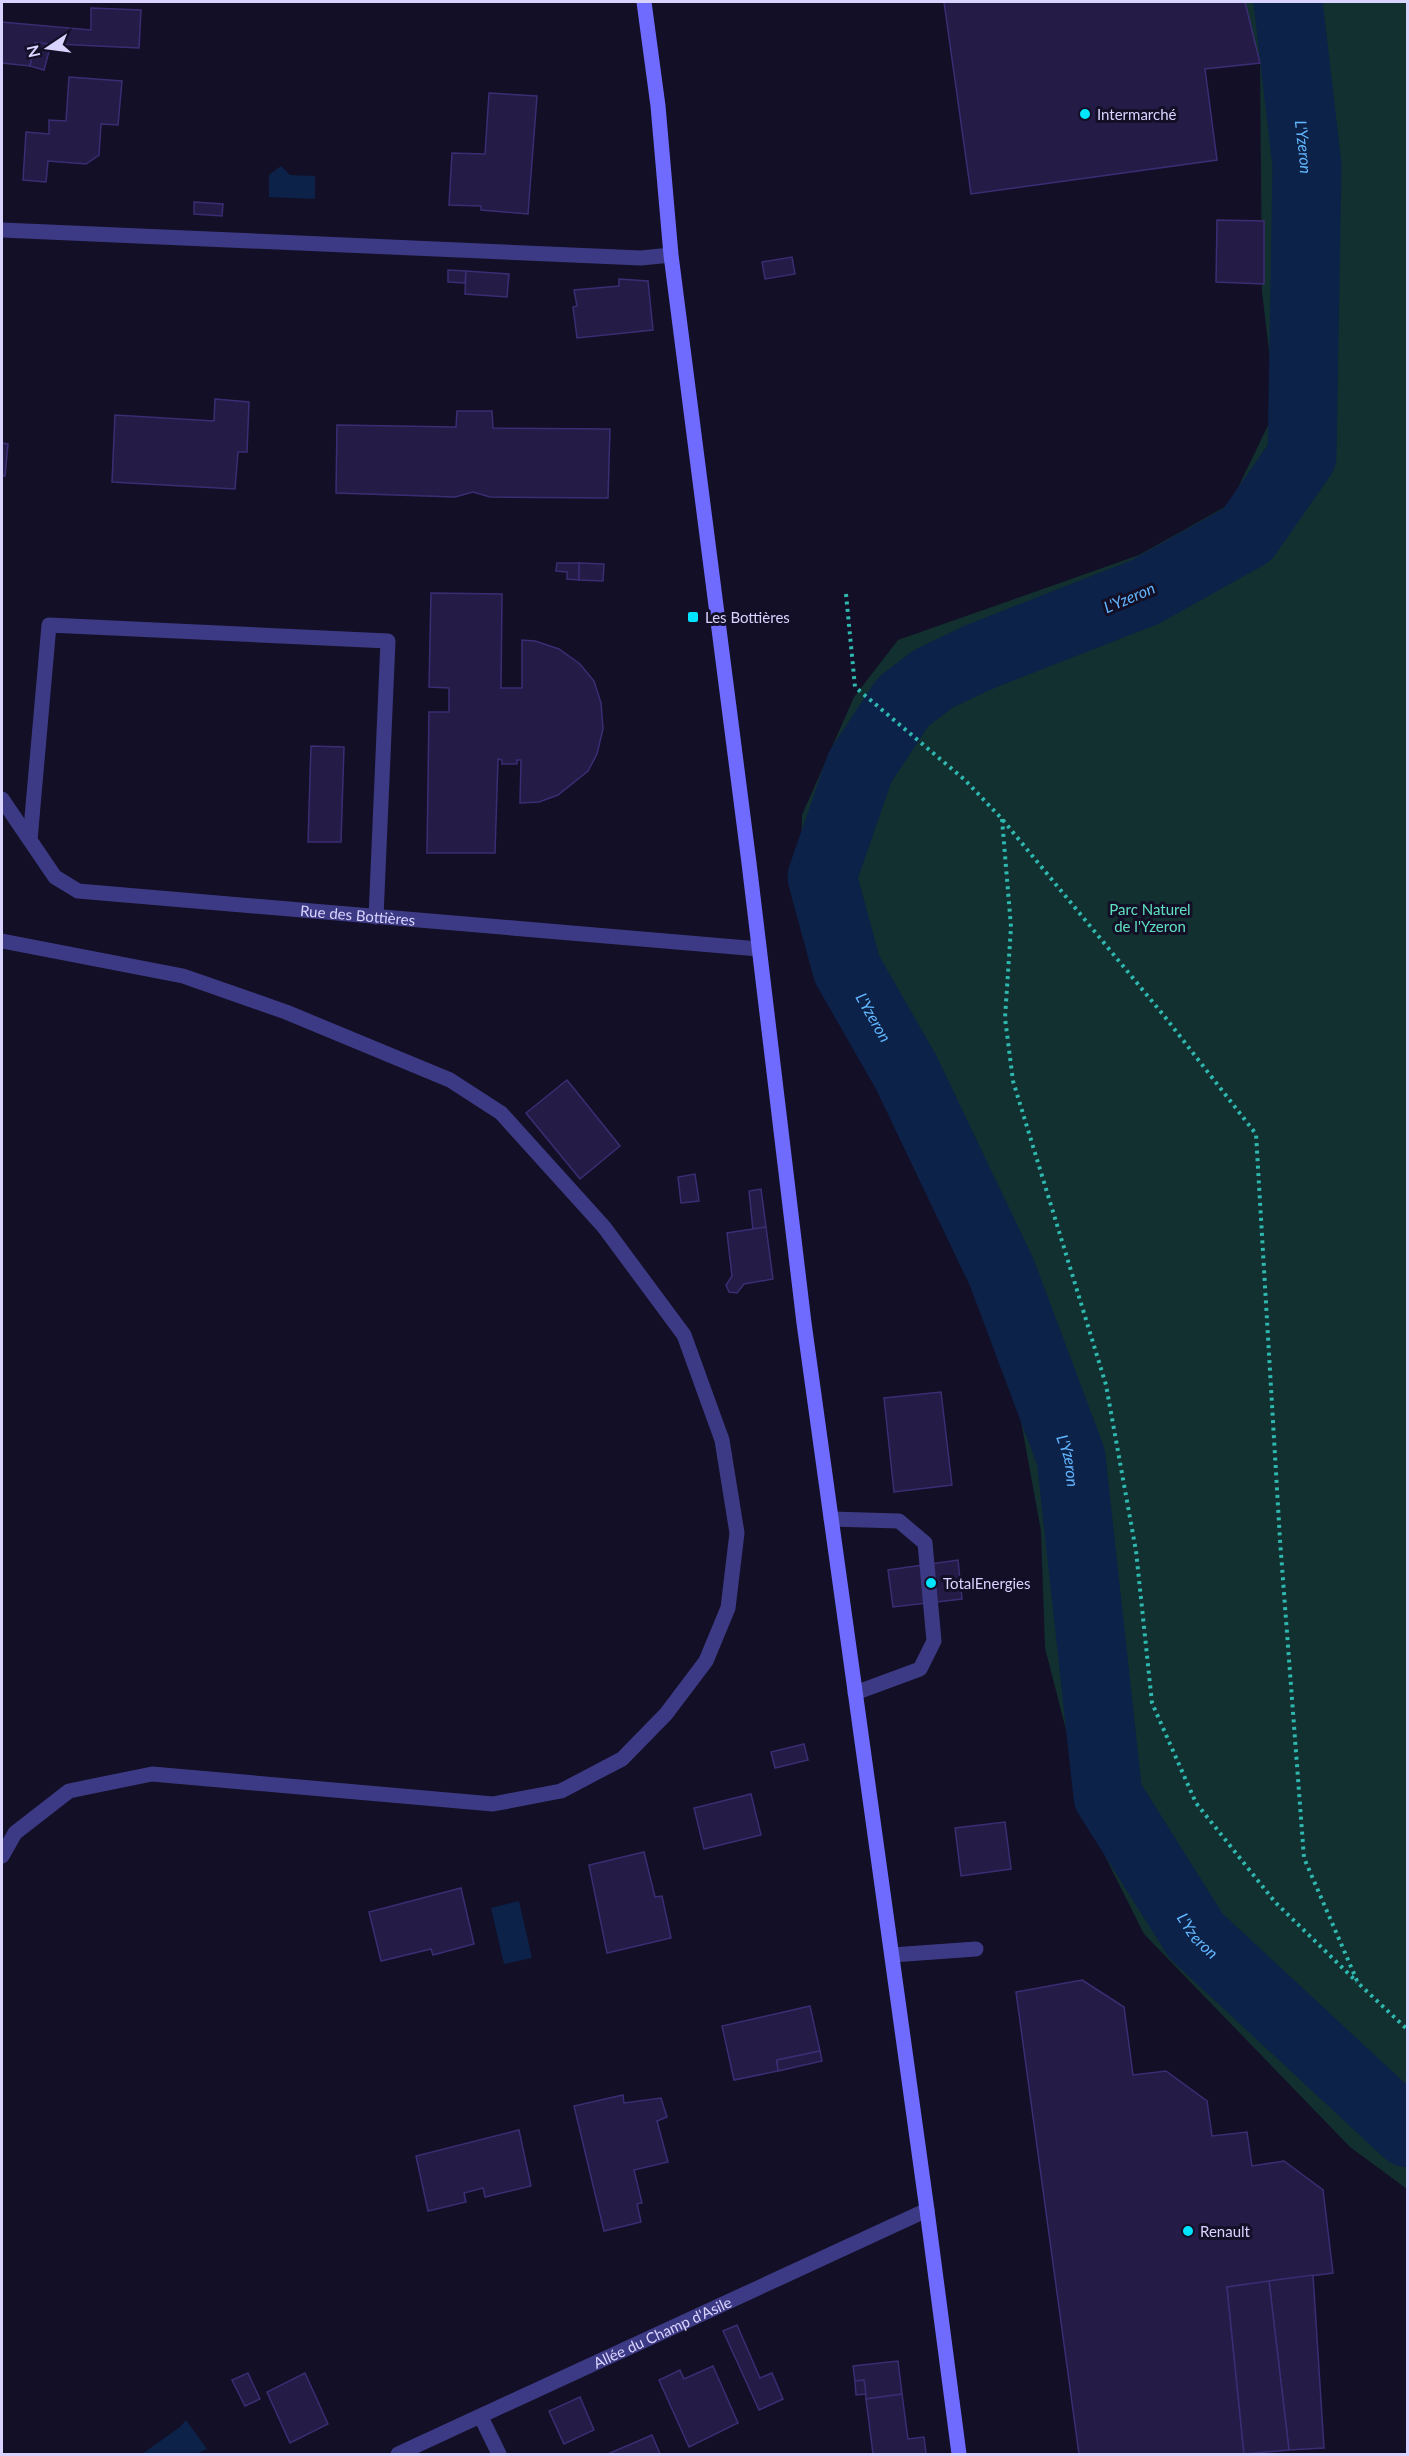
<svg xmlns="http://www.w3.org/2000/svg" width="1409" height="2456" font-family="Lato,sans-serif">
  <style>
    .green { fill: #12302f }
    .water { fill: #0c2248 }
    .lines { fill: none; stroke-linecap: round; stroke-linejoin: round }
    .river { stroke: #0c2248; stroke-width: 69 }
    .building { fill: #241b47; stroke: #3b2d73; stroke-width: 1.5 }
    .path { stroke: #2fb8b0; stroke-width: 4; stroke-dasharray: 3 4.5; stroke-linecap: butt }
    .lane { stroke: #3d3a85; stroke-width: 15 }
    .street { stroke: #3d3a85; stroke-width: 15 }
    .secondary { stroke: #6f6bff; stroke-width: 15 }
    .poi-dot { fill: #00e5ff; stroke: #130f26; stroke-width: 2 }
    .labels { text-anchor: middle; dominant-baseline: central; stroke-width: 6; stroke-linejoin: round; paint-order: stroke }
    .poi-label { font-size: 15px; fill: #d9d4ff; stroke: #130f26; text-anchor: start }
    .park-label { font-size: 15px; fill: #5fe0c0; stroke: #130f26 }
    .street-label { font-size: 15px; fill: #d9d4ff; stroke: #130f26 }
    .water-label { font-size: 16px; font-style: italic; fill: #62b6ff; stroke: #130f26 }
  </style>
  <rect width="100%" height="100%" fill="#130f26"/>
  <path class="green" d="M1245,2H1407V2189L1350,2147L1144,1934L1106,1858L1072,1753L1045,1648L1041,1531L1016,1394L938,1185L824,994L800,891L802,815L854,697L898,640L1139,555L1230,504L1276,409L1262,292L1260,63Z"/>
  <g class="water">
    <path d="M281,166L290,175L315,176V199L269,197V175Z"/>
    <path d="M519,1901L532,1958L504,1964L491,1908Z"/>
    <path d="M186,2420L207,2449L196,2454H142L180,2427Z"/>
  </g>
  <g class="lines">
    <path class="river" id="s1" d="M1288,2L1307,165L1302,456L1247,535L1145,592L979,657L933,679L903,702L860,767L822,877L847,969L906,1072L1002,1273L1071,1457L1108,1796L1196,1936L1408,2133"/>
  </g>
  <g class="building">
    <path d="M944,2H1245L1260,63L1205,69L1217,160L971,194Z"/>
    <path d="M91,8L141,10L139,48L35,43L30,66L2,63V22L91,30Z"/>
    <path d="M35,43L51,44L44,70L30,66Z"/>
    <path d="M69,77L122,81L118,125L101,124L99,155L86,164L48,161L46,182L23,180L26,132L49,134V120L66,121Z"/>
    <path d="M489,93L537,96L528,214L481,210V206L449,205L452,153L485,154Z"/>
    <path d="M194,202L223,204L222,216L194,214Z"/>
    <path d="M1217,220L1264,221V284L1216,282Z"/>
    <path d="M792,257L795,274L765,279L762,262Z"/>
    <path d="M448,270L466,271L465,283L448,282Z"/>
    <path d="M466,271L509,274L507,297L465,294Z"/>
    <path d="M619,279L648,281L653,330L577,338L573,307L577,306L574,290L619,286Z"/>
    <path d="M215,399L249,402L247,452H238L235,489L112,482L115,415L214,421Z"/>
    <path d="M457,411H492L493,428L610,429L608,498L490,497L473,492L455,497L336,493L337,425L456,427Z"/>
    <path d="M2,443L8,444L5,476H2Z"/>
    <path d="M557,563H579V580L567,579V572L556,571Z"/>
    <path d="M579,563L604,564L603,581L579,580Z"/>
    <path d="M431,593L502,594L501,688H522V640L535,641L559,649L580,664L594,681L601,703L603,729L597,754L588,771L558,795L539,802L520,803L521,760H517V764H502V760L498,759L495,853H427L429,712H449V688L429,687Z"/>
    <path d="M311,746L344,747L341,842H308Z"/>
    <path d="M567,1080L620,1146L580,1179L526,1113Z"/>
    <path d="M695,1174L699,1201L681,1203L678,1177Z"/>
    <path d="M761,1189L766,1227L753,1230L749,1191Z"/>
    <path d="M766,1227L773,1279L744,1284L737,1293L729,1292L726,1285L732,1276L727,1233Z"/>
    <path d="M941,1392L952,1485L894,1492L884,1398Z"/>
    <path d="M958,1560L962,1599L893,1607L888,1570Z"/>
    <path d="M804,1744L808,1760L775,1768L771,1752Z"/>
    <path d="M751,1794L761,1835L704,1849L694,1808Z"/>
    <path d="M1005,1822L1011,1869L961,1876L955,1828Z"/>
    <path d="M644,1852L655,1897L662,1896L671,1938L607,1953L589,1865Z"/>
    <path d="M461,1888L474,1944L433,1955L431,1949L381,1961L369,1912Z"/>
    <path d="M1082,1980L1124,2007L1133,2075L1166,2071L1207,2101L1212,2136L1247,2132L1252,2166L1284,2161L1323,2190L1333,2273L1227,2287L1244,2454H1079L1016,1992Z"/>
    <path d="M810,2006L820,2051L777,2060L778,2071L734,2080L722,2026Z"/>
    <path d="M820,2051L822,2061L778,2071L777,2060Z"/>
    <path d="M623,2095L624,2103L661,2098L667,2117L657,2121L668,2162L634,2170L642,2203L637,2204L641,2222L604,2231L574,2106Z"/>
    <path d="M519,2130L531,2186L485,2197L483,2188L464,2193L466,2202L428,2211L416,2156Z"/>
    <path d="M1313,2275L1324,2448L1289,2450L1269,2281Z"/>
    <path d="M1269,2281L1289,2450L1244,2454L1227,2287Z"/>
    <path d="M737,2325L760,2378L772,2373L783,2399L759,2410L723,2331Z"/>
    <path d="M898,2361L902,2394L866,2399L864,2380L855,2381L853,2366Z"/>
    <path d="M713,2366L738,2423L689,2447L659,2380L680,2370L684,2379Z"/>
    <path d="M248,2373L260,2399L245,2406L232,2380Z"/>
    <path d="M305,2373L328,2424L290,2443L267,2392Z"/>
    <path d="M864,2380L866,2394L856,2395L855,2381Z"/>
    <path d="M902,2394L908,2439L924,2437L926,2454H873L866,2399Z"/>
    <path d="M580,2397L594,2430L564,2444L549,2411Z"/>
    <path d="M652,2435L660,2454H608Z"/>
  </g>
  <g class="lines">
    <g class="path">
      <path d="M846,594L855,687L965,780L1002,819L1165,1017L1256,1134L1280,1540L1304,1858L1358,1983L1408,2030"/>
      <path d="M1002,819L1011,927L1005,1018L1013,1081L1106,1385L1136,1551L1152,1703L1196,1803L1275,1902L1357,1982"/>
    </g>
    <g class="lane">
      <path d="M2,230L641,258L671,255"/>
      <path d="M30,840L49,625L388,641L376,917"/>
      <path d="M2,941L183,976L286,1012L450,1080L501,1113L604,1227L684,1335L722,1440L737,1533L728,1608L706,1661L666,1714L622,1759L561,1791L493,1804L152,1774L69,1791L15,1833L2,1856"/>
      <path d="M831,1519L899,1521L925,1543L934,1641L920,1669L855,1693"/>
      <path d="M892,1955L976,1949"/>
    </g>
    <g class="street">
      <path id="s2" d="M2,799L55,877L78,891L759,949"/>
      <path d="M481,2417L499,2454"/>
      <path id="s3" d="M398,2454L927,2210"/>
    </g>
    <path class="secondary" d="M644,2L658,106L671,255L749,863L804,1323L927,2210L959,2454"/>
  </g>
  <g class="poi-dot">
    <circle cx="1085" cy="114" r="6"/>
    <rect x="687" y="611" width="12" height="12" rx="3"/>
    <circle cx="931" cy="1583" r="6"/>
    <circle cx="1188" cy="2231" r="6"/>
  </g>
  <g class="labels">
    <g class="poi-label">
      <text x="1097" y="114">Intermarché</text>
      <text x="705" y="617">Les Bottières</text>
      <text x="943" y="1583">TotalEnergies</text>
      <text x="1200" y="2231">Renault</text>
    </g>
    <g class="park-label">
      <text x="1150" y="909">Parc Naturel<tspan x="1150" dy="17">de l'Yzeron</tspan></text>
    </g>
    <g class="street-label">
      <text stroke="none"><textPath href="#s2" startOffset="402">Rue des Bottières</textPath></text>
      <text stroke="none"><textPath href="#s3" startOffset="291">Allée du Champ d'Asile</textPath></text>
    </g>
    <g class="water-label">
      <text stroke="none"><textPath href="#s1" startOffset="146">L'Yzeron</textPath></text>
      <text transform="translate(1129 597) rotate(-23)">L'Yzeron</text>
      <text stroke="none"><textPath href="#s1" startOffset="1280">L'Yzeron</textPath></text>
      <text stroke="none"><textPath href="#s1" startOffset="1766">L'Yzeron</textPath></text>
      <text stroke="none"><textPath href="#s1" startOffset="2270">L'Yzeron</textPath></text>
    </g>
  </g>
  <rect width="1409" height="2456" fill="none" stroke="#d9d4ff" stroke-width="6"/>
  <g transform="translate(48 48) rotate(257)" stroke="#130f26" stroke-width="4.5" paint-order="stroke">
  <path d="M0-4.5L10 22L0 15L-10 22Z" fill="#d9d4ff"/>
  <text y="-9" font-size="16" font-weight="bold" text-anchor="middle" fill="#d9d4ff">N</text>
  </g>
</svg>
